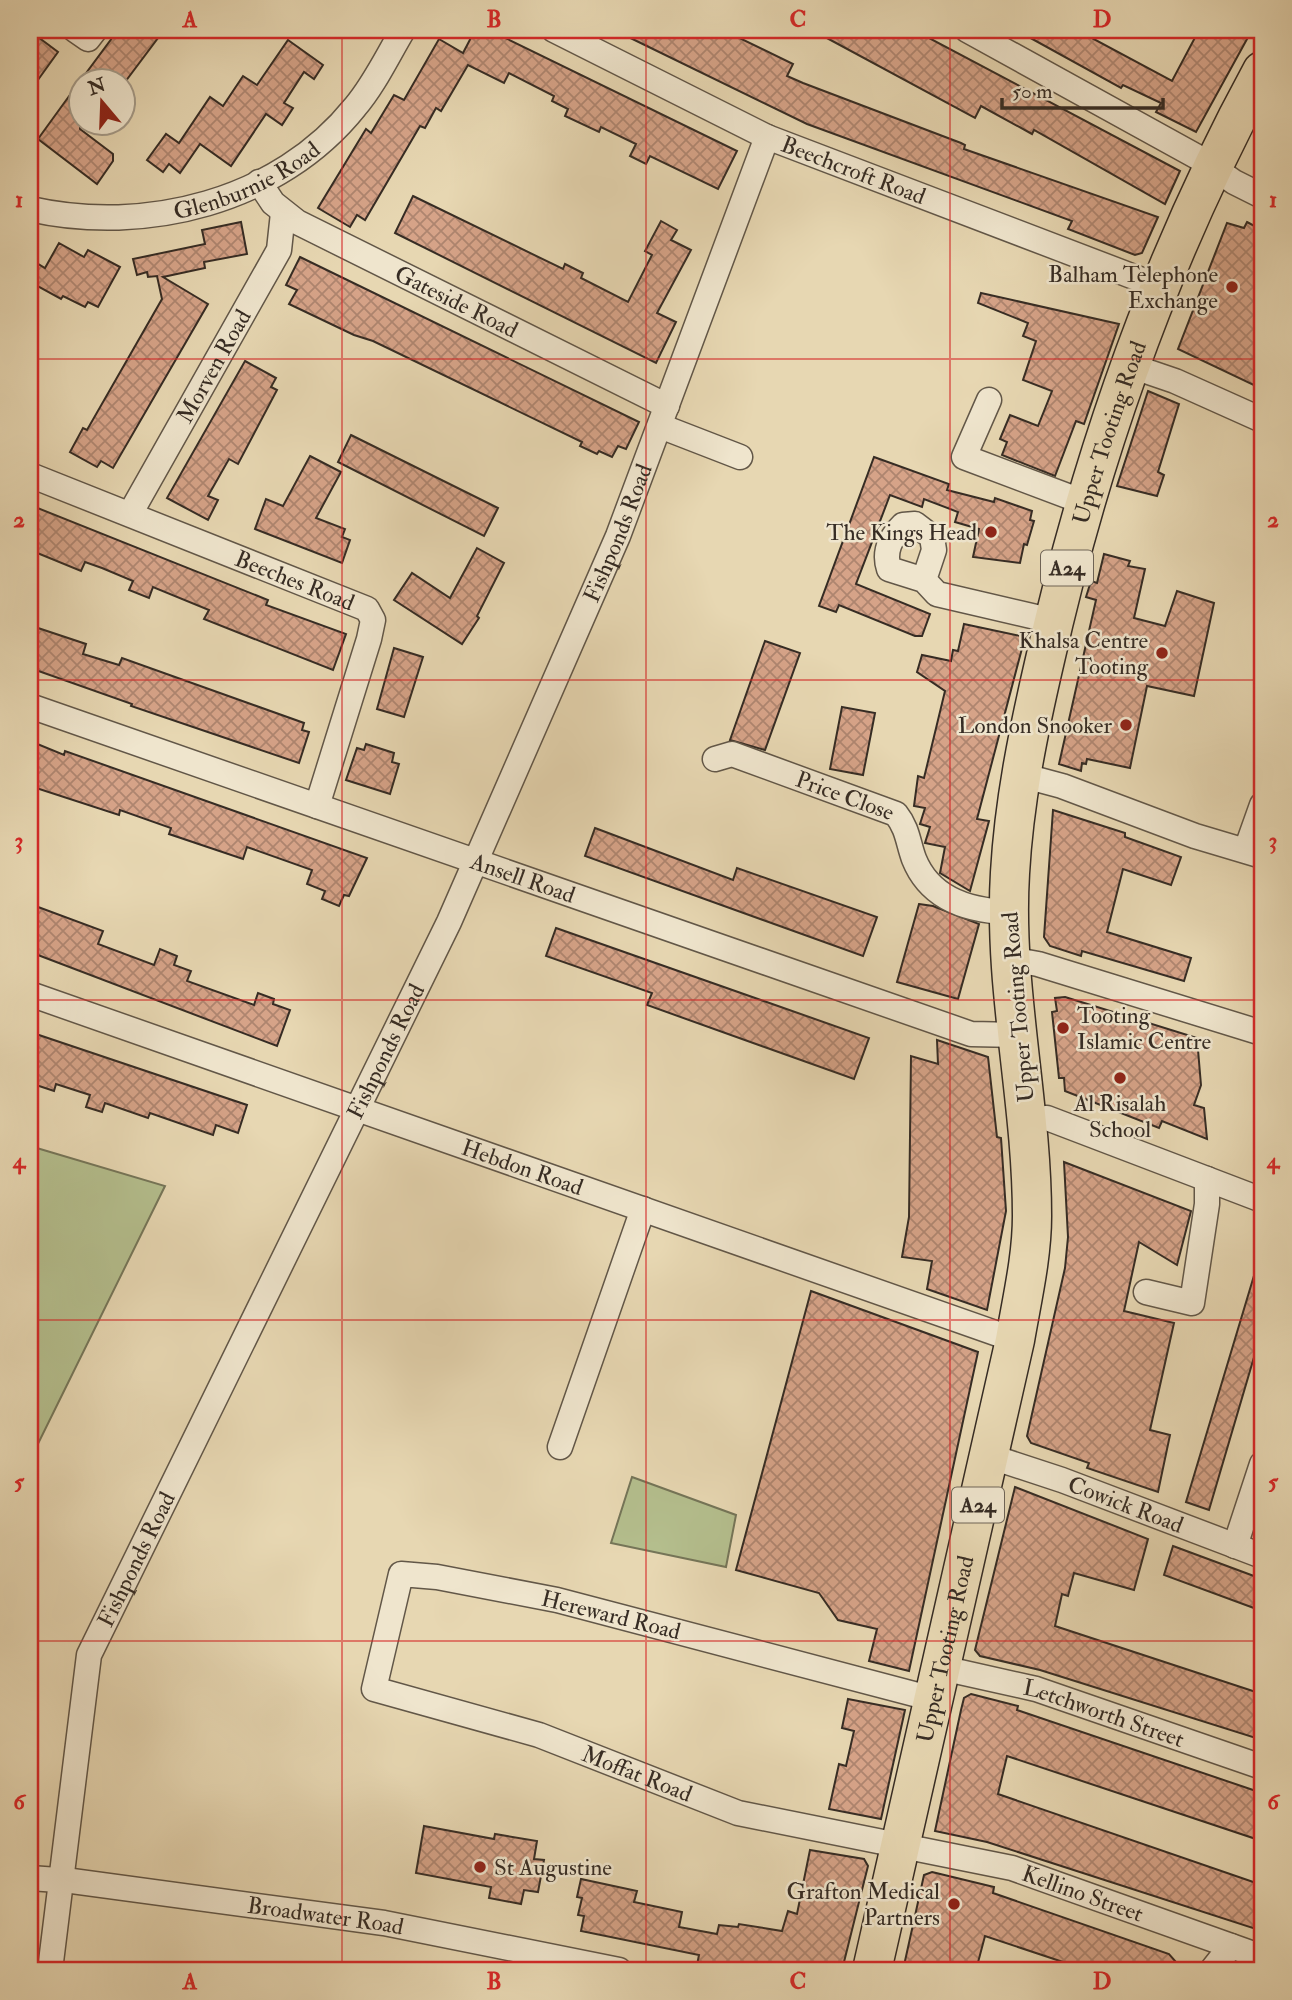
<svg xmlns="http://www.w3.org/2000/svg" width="1292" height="2000" font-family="'IM FELL Double Pica',serif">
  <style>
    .green { fill: #b4be8d; stroke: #757558; stroke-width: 2 }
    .building { fill: url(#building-cross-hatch); stroke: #362c24; stroke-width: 2 }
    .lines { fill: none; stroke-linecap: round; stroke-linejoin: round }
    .street-casing { stroke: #625748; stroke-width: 27 }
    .highway-casing { stroke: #362c24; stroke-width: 41 }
    .street { stroke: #efe5cd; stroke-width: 24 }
    .highway { stroke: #e7d7b2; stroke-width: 38 }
    .grid { fill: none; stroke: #d62828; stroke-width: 2; stroke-opacity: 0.55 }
    .poi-dot { fill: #8f2418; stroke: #efe5cd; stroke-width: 2.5 }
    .labels { text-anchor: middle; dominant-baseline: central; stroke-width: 5; stroke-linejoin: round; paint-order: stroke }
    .shield { fill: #efe5cd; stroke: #6e6457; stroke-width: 2 }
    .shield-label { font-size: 21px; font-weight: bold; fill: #362c24 }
    .street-label { font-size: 23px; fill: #362c24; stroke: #efe5cd }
    .poi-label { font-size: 23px; fill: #362c24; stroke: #efe5cd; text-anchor: end }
    .neatline { fill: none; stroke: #d62828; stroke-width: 2.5 }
    .grid-label { font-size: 23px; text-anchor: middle; font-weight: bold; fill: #d62828 }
  </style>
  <defs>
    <pattern id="building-cross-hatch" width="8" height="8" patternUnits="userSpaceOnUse" patternTransform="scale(1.75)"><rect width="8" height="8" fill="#d6a388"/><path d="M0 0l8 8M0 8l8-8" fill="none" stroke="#ae856f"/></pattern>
  </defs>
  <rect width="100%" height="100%" fill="#e7d7b2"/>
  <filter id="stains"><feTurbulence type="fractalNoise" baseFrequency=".00286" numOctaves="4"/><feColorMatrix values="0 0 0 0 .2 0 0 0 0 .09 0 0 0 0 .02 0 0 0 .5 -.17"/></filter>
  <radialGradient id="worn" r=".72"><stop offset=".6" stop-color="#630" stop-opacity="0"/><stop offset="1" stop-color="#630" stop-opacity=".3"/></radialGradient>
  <g class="green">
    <path d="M30,1146L165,1186L30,1460Z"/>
    <path d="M632,1477L736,1515L726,1567L611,1543Z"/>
  </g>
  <g class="building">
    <path d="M118,30H164L122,86V79L81,80Z"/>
    <path d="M475,30H489L737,151L718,189L650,156L646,164L630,156L636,144L601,127L599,132L565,116L568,109L552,101L554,96L509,73L504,83L468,65L441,111L436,108L425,128L420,126L365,220L357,215L350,227L318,208L366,129L371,133L394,95L404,100L439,39L463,53Z"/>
    <path d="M614,30H723L793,64L787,76L803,83L961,143L965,145L964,149L1158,217L1142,253L1135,255L1068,229L1072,221L807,124Z"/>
    <path d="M812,30H914L1180,171L1165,204L1034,130L1032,134L981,106L975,118Z"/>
    <path d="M1016,30H1077L1172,81L1199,30H1252L1196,132L1156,112L1161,103L1123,85L1121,88Z"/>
    <path d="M30,31L58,52L30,91Z"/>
    <path d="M288,40L323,65L314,79L304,72L284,103L293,108L282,125L266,114L231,166L200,144L180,173L169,164L163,172L147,160L166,134L179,143L210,97L223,106L243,76L257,85Z"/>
    <path d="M80,81V129L113,154V161L97,184L38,139Z"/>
    <path d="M413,196L563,269L565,264L583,273L581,278L628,302L652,255L645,251L661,221L677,230L671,240L691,250L657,313L676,322L656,363L395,233Z"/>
    <path d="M241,222L247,254L204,262L205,268L163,277L208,304L113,468L101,461L97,467L70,452L83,428L87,430L162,299L157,276L148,277L147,272L137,275L133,259L205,244L202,230Z"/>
    <path d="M1247,222L1262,230V389L1178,349L1227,223L1244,228Z"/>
    <path d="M59,243L84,257L88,250L120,267L98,307L88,302L85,307L63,296L61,299L30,282V259L45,268Z"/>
    <path d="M300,257L639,422L626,449L618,446L612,457L599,451L597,454L580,446L582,442L373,341L354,335L289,304L297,290L286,285Z"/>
    <path d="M981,293L1119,324L1084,424L1076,421L1055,476L1002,455L1007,442L1000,439L1010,415L1038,426L1052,391L1023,380L1036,341L1023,336L1028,323L978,303Z"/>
    <path d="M245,361L276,378L271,387L277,390L238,464L229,459L208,496L218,500L208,520L167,498Z"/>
    <path d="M1148,391L1179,404L1158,472L1164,475L1157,496L1117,486Z"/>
    <path d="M351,435L498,508L484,536L338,462Z"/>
    <path d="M310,456L341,472L316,518L345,529L342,537L350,540L342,563L255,529L266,499L283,506Z"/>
    <path d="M874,457L949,484L947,490L994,502L995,498L1032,511L1030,520L1034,521L1027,545L1024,544L1020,563L973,557L979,529L955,522L958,512L924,499L922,507L890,495L856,584L930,614L922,636H915L839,605L836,612L819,606Z"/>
    <path d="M30,505L268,600L266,605L346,634L333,670L204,619L209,610L153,587L149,598L129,590L133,581L102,568L85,562L81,571L30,550Z"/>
    <path d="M477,548L504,563L477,616L479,618L462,644L394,600L412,573L450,598Z"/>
    <path d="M1104,554L1130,561L1128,566L1145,569L1134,618L1165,626L1177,591L1214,603L1194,696L1147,686L1130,768L1087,759L1086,764L1082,763L1081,771L1059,764L1096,600L1086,597L1091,581L1097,583Z"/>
    <path d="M964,624L1025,637L977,819L989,821L970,891L940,873L945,847L925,843L930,827L920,824L925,808L914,806L918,776L924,778L945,691L917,672L922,655L951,661L953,650L958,651Z"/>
    <path d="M35,627L86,644L83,654L119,665L122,658L304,723L302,730L309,732L299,763L131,706L132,704L30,668V641Z"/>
    <path d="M765,641L800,653L765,750L730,740Z"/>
    <path d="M394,648L423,657L404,717L377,709Z"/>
    <path d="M842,707L875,713L863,775L830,769Z"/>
    <path d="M30,741L64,755L65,751L367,858L349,896L344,895L339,906L322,899L325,891L307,884L312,870L247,847L243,859L169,834L171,828L120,810L119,815L30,786Z"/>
    <path d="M366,744L394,753L392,762L399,764L390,794L346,780L357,748L364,750Z"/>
    <path d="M1053,810L1125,833V837L1181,857L1171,885L1123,869L1107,932L1191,958L1184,981L1082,951L1081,956L1050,946L1044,937Z"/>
    <path d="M595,828L733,880L737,868L877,917L863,956L585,856Z"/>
    <path d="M30,904L103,931L98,944L154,965L160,949L177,956L174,965L191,971L187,981L254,1005L258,993L274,999L273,1004L290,1010L277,1046L30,952Z"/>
    <path d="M919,904L933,906L979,924L958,999L897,982Z"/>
    <path d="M556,928L869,1038L854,1079L647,1005L652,993L546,956Z"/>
    <path d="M1065,997L1197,1038L1201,1085L1194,1105L1204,1108L1207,1139L1162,1121L1159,1128L1065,1091L1064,1078H1059L1052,1012L1057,1011L1055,998Z"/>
    <path d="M30,1032L247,1105L238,1133L216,1125L213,1135L150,1113L148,1118L105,1103L102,1112L86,1107L90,1095L56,1084L54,1091L30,1083Z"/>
    <path d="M937,1040L988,1057L997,1137L1001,1138L1006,1211L987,1310L927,1289L932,1261L902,1257L909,1217L911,1056L938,1064Z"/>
    <path d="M1064,1162L1191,1211L1177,1265L1139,1242L1124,1311L1174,1323L1150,1430L1170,1435L1158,1492L1087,1468L1089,1463L1031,1443L1027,1436L1065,1268L1068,1237Z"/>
    <path d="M1259,1259H1262V1330L1209,1510L1186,1502Z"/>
    <path d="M811,1291L978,1352L909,1671L869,1661L877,1629L838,1620L819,1593L736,1570Z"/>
    <path d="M1015,1487L1148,1539L1134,1590L1074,1573L1068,1596L1062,1594L1055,1626L1262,1694V1740L1040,1670L980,1656L975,1650Z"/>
    <path d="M1173,1546L1262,1579V1611L1164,1575Z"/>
    <path d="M971,1694L1018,1706L1017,1710L1262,1793V1841L1007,1756L998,1794L1262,1885V1931L987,1842L935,1831L961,1710L964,1698Z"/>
    <path d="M848,1699L905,1710L881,1819L829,1809L839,1764L846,1766L854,1731L842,1728Z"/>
    <path d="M424,1826L494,1839L495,1834L537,1841L534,1859L544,1860L538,1892L524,1890L521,1904L489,1898L491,1887L416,1873Z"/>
    <path d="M810,1850L864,1859L868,1866L842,1970H719L697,1965L699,1955L581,1931L584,1916L578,1915L582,1898L577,1897L581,1879L637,1891L634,1902L682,1912L679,1927L717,1934L719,1925L738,1927L739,1924L782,1931L788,1911L797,1914Z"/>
    <path d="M932,1872L994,1887L993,1893L1169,1954L1183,1970H1087L985,1936L976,1970H903L924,1875Z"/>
  </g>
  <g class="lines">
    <g class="street-casing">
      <g id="street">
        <path d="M75,30L88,39L95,30"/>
        <path id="s1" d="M554,30L767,137L1163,288"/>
        <path d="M967,30L1201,159L1234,182L1262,196"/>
        <path id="s2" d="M259,182L273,203L297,222L667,406"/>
        <path id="s3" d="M30,209C145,235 279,202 355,107C374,85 388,55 403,30"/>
        <path d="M1131,366L1175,381L1262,420"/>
        <path d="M989,400L964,457L1086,503"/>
        <path d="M660,426L740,457"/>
        <path id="s4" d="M30,475L367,609L373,620L369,639L317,806"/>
        <path id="s5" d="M130,514L279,250L283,213"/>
        <path d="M924,580L934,550L932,537L915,524L903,525C891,537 883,551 889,569L924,580L937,594L1053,621"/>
        <path id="s6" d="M30,706L971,1034L1018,1035"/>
        <path id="s7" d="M715,759L732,754L896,814C908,829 908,843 914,859C930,899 969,911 1009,912"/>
        <path d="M1021,775L1062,786L1195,836L1262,856"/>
        <path d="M1246,850L1262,805"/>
        <path d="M1010,959L1038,964L1262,1033"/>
        <path id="s8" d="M30,994L1015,1340"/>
        <path d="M1027,1120L1047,1118L1262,1200"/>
        <path d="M1146,1292L1192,1303L1207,1204V1179"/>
        <path d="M560,1447L643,1209"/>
        <path id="s9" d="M989,1456L1062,1480L1262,1556"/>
        <path d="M1235,1546L1262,1464"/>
        <path id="s10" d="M942,1668L1036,1689L1262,1767"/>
        <path id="s11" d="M933,1699L557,1600L437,1577L401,1574L374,1689L539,1735L738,1813L1012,1868L1262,1957"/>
        <path id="s12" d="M30,1878L72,1881L384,1923L619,1970"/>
        <path id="s13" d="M50,1970L89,1655L449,922L618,536L767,137"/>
        <path d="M1212,1970L1231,1946"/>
      </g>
    </g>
    <g class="highway-casing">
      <g id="highway">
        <path id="s14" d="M872,1970L1015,1340C1022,1299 1032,1257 1032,1216C1032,1101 1003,988 1010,873C1014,802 1028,733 1044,664C1090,459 1161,256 1262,71"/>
      </g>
    </g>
    <use href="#street" class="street"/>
    <use href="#highway" class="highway"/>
  </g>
  <path class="grid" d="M342,30V1970M646,30V1970M950,30V1970M30,359H1262M30,680H1262M30,1000H1262M30,1320H1262M30,1641H1262"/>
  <g class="poi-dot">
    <circle cx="1232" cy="287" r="7"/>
    <circle cx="991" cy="532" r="7"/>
    <circle cx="1162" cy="653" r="7"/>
    <circle cx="1126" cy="725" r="7"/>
    <circle cx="1063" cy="1028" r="7"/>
    <circle cx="1120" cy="1078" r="7"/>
    <circle cx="480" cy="1867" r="7"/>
    <circle cx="954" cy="1904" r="7"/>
  </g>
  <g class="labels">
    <g class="shield">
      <rect x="1041" y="550.5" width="52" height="35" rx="5"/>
      <rect x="952" y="1487.5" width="52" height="35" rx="5"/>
    </g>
    <g class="shield-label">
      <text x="1067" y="568">A24</text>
      <text x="978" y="1505">A24</text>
    </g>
    <g class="street-label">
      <text stroke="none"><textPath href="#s1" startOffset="331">Beechcroft Road</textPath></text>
      <text stroke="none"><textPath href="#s3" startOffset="224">Glenburnie Road</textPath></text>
      <text stroke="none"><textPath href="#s2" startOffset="234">Gateside Road</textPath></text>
      <text stroke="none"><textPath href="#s5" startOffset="170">Morven Road</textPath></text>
      <text stroke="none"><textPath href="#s14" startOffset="1568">Upper Tooting Road</textPath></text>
      <text stroke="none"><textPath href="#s13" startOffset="1558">Fishponds Road</textPath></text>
      <text stroke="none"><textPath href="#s4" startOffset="285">Beeches Road</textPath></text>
      <text stroke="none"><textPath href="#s7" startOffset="138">Price Close</textPath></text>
      <text stroke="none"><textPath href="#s6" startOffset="522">Ansell Road</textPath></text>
      <text transform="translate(1018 1007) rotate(-95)">Upper Tooting Road</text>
      <text stroke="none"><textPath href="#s13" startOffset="990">Fishponds Road</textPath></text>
      <text stroke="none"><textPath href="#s8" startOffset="522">Hebdon Road</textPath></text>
      <text stroke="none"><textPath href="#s9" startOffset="145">Cowick Road</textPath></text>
      <text stroke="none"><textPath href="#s13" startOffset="424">Fishponds Road</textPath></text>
      <text transform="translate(611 1615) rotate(14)">Hereward Road</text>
      <text stroke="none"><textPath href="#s14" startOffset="329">Upper Tooting Road</textPath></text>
      <text stroke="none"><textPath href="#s10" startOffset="168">Letchworth Street</textPath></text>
      <text stroke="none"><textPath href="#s11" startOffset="942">Moffat Road</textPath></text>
      <text stroke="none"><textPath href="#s11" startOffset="1405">Kellino Street</textPath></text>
      <text stroke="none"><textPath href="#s12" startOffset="298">Broadwater Road</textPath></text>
    </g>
    <g class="poi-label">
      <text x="1218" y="274">Balham Telephone<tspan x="1218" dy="26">Exchange</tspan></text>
      <text x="977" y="532">The Kings Head</text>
      <text x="1148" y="640">Khalsa Centre<tspan x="1148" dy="26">Tooting</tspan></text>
      <text x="1112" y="725">London Snooker</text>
      <text x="1077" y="1015" text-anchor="start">Tooting<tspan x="1077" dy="26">Islamic Centre</tspan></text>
      <text x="1120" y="1103" text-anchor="middle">Al Risalah<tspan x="1120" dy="26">School</tspan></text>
      <text x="494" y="1867" text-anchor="start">St Augustine</text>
      <text x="940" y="1891">Grafton Medical<tspan x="940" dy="26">Partners</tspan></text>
    </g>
  </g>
  <rect width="1292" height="2000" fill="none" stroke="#e7d7b2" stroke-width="77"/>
  <g transform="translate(102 102) rotate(341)"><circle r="33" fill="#efe5cd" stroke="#a59b89" stroke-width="2"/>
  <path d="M0-5L12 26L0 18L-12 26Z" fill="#8f2418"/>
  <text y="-10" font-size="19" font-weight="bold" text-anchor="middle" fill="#362c24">N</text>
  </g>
  <path d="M1002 98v10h161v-10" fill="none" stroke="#362c24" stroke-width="3.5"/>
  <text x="1012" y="98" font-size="21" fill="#362c24" stroke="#efe5cd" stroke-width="5" paint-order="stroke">50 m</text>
  <rect x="38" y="38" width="1216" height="1924" class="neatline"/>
  <g class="grid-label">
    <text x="190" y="27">A</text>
    <text x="494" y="27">B</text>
    <text x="798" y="27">C</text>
    <text x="1102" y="27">D</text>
    <text x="19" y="207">1</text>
    <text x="1273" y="207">1</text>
    <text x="19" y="527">2</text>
    <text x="1273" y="527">2</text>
    <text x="19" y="848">3</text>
    <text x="1273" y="848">3</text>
    <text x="19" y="1168">4</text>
    <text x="1273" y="1168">4</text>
    <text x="19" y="1489">5</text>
    <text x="1273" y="1489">5</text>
    <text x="19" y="1809">6</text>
    <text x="1273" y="1809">6</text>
    <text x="190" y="1989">A</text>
    <text x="494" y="1989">B</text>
    <text x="798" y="1989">C</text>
    <text x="1102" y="1989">D</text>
  </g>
  <rect width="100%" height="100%" filter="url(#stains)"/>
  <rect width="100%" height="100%" fill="url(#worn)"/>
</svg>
